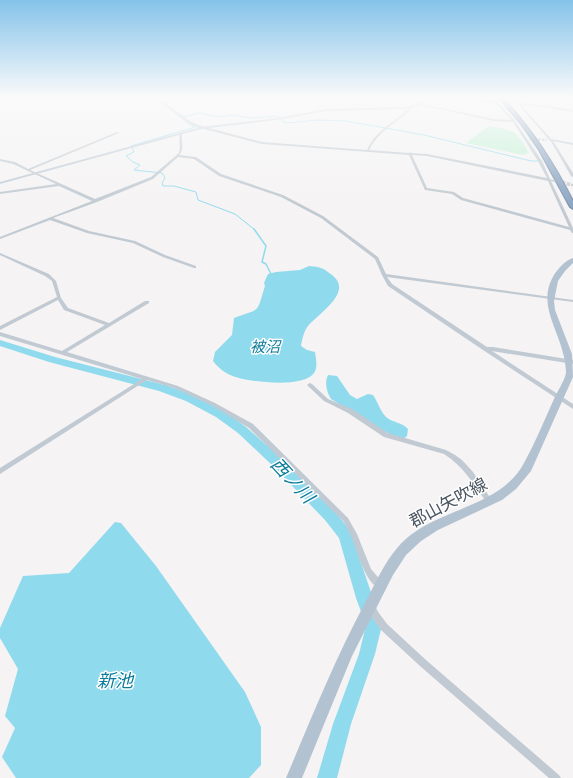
<svg xmlns="http://www.w3.org/2000/svg" width="573" height="778" font-family="'Noto Sans','Noto Sans JP',sans-serif">
  <style>
    .green { fill: #c3f1d5 }
    .water { fill: #90daee }
    .lines { fill: none; stroke-linecap: round; stroke-linejoin: round }
    .stream-far1 { stroke: #90daee; stroke-width: 1 }
    .stream { stroke: #90daee; stroke-width: 1.5 }
    .river { fill: #90daee; fill-rule: evenodd }
    .street-tunnel-far1 { stroke: #caccce; stroke-width: 2.5; stroke-dasharray: 2.5 1.5; stroke-linecap: butt }
    .street-tunnel { stroke: #caccce; stroke-width: 3.5; stroke-dasharray: 3.5 1.5; stroke-linecap: butt }
    .highway-casing { stroke: #7690ad; stroke-width: 2 }
    .street { fill: #c1cad2; fill-rule: evenodd }
    .secondary { fill: #c1cbd6; fill-rule: evenodd }
    .primary { fill: #b3c2d1; fill-rule: evenodd }
    .highway { fill: #8ba5c1; fill-rule: evenodd }
    .labels { text-anchor: middle; dominant-baseline: central; stroke-width: 3; stroke-linejoin: round; paint-order: stroke }
    .water-label { font-size: 15px; font-style: italic; fill: #0c7c9b; stroke: #fff }
    .near-street-label { font-size: 17px; fill: #4a5661; stroke: #fff }
    .near-water-label { font-size: 18px; font-style: italic; fill: #0c7c9b; stroke: #fff }
  </style>
  <rect width="100%" height="100%" fill="#f5f3f3"/>
  <path class="green" d="M489,126C515,131 516,129 529,153L523,155L466,143Z"/>
  <g class="water">
    <path d="M309,266C321,267 323,268 332,275C354,292 319,313 308,326C304,331 302,339 301,346L307,350L315,352C316,359 318,367 314,373C303,389 245,382 230,375C222,371 218,367 213,361L215,352L232,335L234,318C262,308 256,314 265,286L264,283L268,274L276,272L300,270Z"/>
    <path d="M328,375L337,376L350,395L357,399L368,394L373,395C378,402 380,411 386,417C393,423 402,422 408,429L407,436L403,439L393,436L331,399C327,392 324,383 328,375Z"/>
    <path d="M115,522L121,523L156,566L245,692L261,727V765L249,778H16L2,757L15,728L5,716L18,669L0,638V628L23,576L69,573Z"/>
  </g>
  <g class="lines">
    <g class="stream-far1">
      <path d="M145,98L156,100"/>
      <path d="M183,117L198,113L220,117L232,115L251,118L278,116L283,122L287,123L317,120L346,121L424,135L531,161H538"/>
      <path d="M186,122L195,127L131,146L134,152L126,156L133,162L140,165L134,170L162,173L165,178L162,183L163,186H174L196,192L198,200L235,214L255,230"/>
    </g>
    <path class="stream" d="M254,229L266,246L262,262L266,264L272,276"/>
    <path class="river" d="M0,340L55,357L165,385L194,395L224,411L246,427L281,458L335,512L350,530L382,625L375,654L351,724L337,778H317L333,724L359,654L366,625L356,598L339,538L325,520L273,466L238,433L216,417L186,401L159,391L49,362L0,346Z"/>
    <g class="street-tunnel-far1">
      <path d="M503,103L516,104"/>
      <path d="M530,139L547,140"/>
    </g>
    <path class="street-tunnel" d="M557,181L572,185"/>
    <g class="highway-casing">
      <path id="highway" d="M499,98H503C532,129 554,163 573,201V209L570,207L539,150L521,124Z"/>
    </g>
    <g class="street">
      <path d="M150,98H154L162,100L188,120L198,125L262,142L367,150C376,129 397,122 411,106L412,107L411,110C396,122 378,132 369,150L409,153L410,152L411,153L427,154L547,178L538,161L513,122L493,121L417,104L418,103L493,119L512,120L495,103L454,98H463L497,101L515,121L542,161L550,179L556,181L554,182L551,181L573,228V233H572L570,230L461,200L452,194L425,190L409,155L262,144L196,127L186,122L160,102ZM412,155L427,156L548,181L569,227L463,198L454,192L427,188Z"/>
      <path d="M513,98H515L520,103L541,105L573,110V112L541,107L521,105L551,139L573,143V145L553,141L573,173V177L571,176L552,143L519,105H517V103Z"/>
      <path d="M117,132L119,133L30,170L95,199L151,177L179,153C181,146 178,140 180,133L181,132L182,133C181,141 185,149 179,155L196,157L221,174L283,195L323,216L378,257L386,274L573,300V302L387,277L392,284L487,347H493L573,360V364L492,351L573,404V409L483,350L388,286L382,275L375,259L321,218L281,197L219,176L194,159L178,157L153,179L97,202L53,218L89,231L135,241L165,255L196,266V268H194L163,257L133,243L87,233L50,220L0,239V237L92,201L59,186L0,194V192L56,184L13,164L0,161V159L15,162L28,169Z"/>
      <rect x="571" y="184" width="2" height="2"/>
      <path d="M0,253L49,274L56,281L61,298L68,308L109,323L145,301H149V303L67,352L178,386L215,403L253,424L348,518L357,534L371,569L377,576L384,583L385,586L384,589L381,590C364,582 358,552 351,536C349,531 346,527 344,522L249,428L211,405L174,388L147,380L0,474V468L142,379L0,336V332L62,351L105,325L64,310L58,300L0,330V326L57,297L52,281L45,276L0,255Z"/>
      <path d="M310,383L312,384L328,399L352,409L388,433L446,450L455,455L462,460L473,472L491,499L492,501L491,503L489,504L487,503C474,484 463,466 444,454L384,437L348,413L324,401L308,386L307,385Z"/>
      <path d="M370,604L373,605L387,624L426,660L559,775L561,778H549L420,666L381,630L367,611L366,608L367,605Z"/>
    </g>
    <path class="secondary" d="M427,98H432L417,107L405,109L326,111L277,120L201,129L0,184V182L201,127L277,118L326,109L405,107L415,105Z"/>
    <path class="primary" d="M573,258V263L565,271L558,281L554,301L555,310L572,354L573,377L531,471L516,489L502,500L438,530L421,541L406,555L393,575L352,656L302,778H286C311,719 335,659 365,603C375,584 384,563 398,547C431,508 499,510 524,463C535,443 544,421 554,399C557,392 564,382 566,373C566,368 565,362 564,357C558,327 535,302 556,272C561,266 566,260 573,258Z"/>
    <use href="#highway" class="highway"/>
  </g>
  <linearGradient id="sky" x2="0" y2="1"><stop stop-color="#85c3ea"/><stop offset="0.47" stop-color="#fafafa"/><stop offset="1" stop-color="#fafafa" stop-opacity="0"/></linearGradient>
  <rect width="573" height="207" fill="url(#sky)"/>
  <g class="labels">
    <g class="water-label">
      <text x="265" y="346">被沼</text>
    </g>
    <g class="near-street-label">
      <text transform="translate(448 502) rotate(-28)">郡山矢吹線</text>
    </g>
    <g class="near-water-label">
      <text transform="translate(293 480) rotate(47)">西ノ川</text>
      <text x="115" y="680">新池</text>
    </g>
  </g>
</svg>
